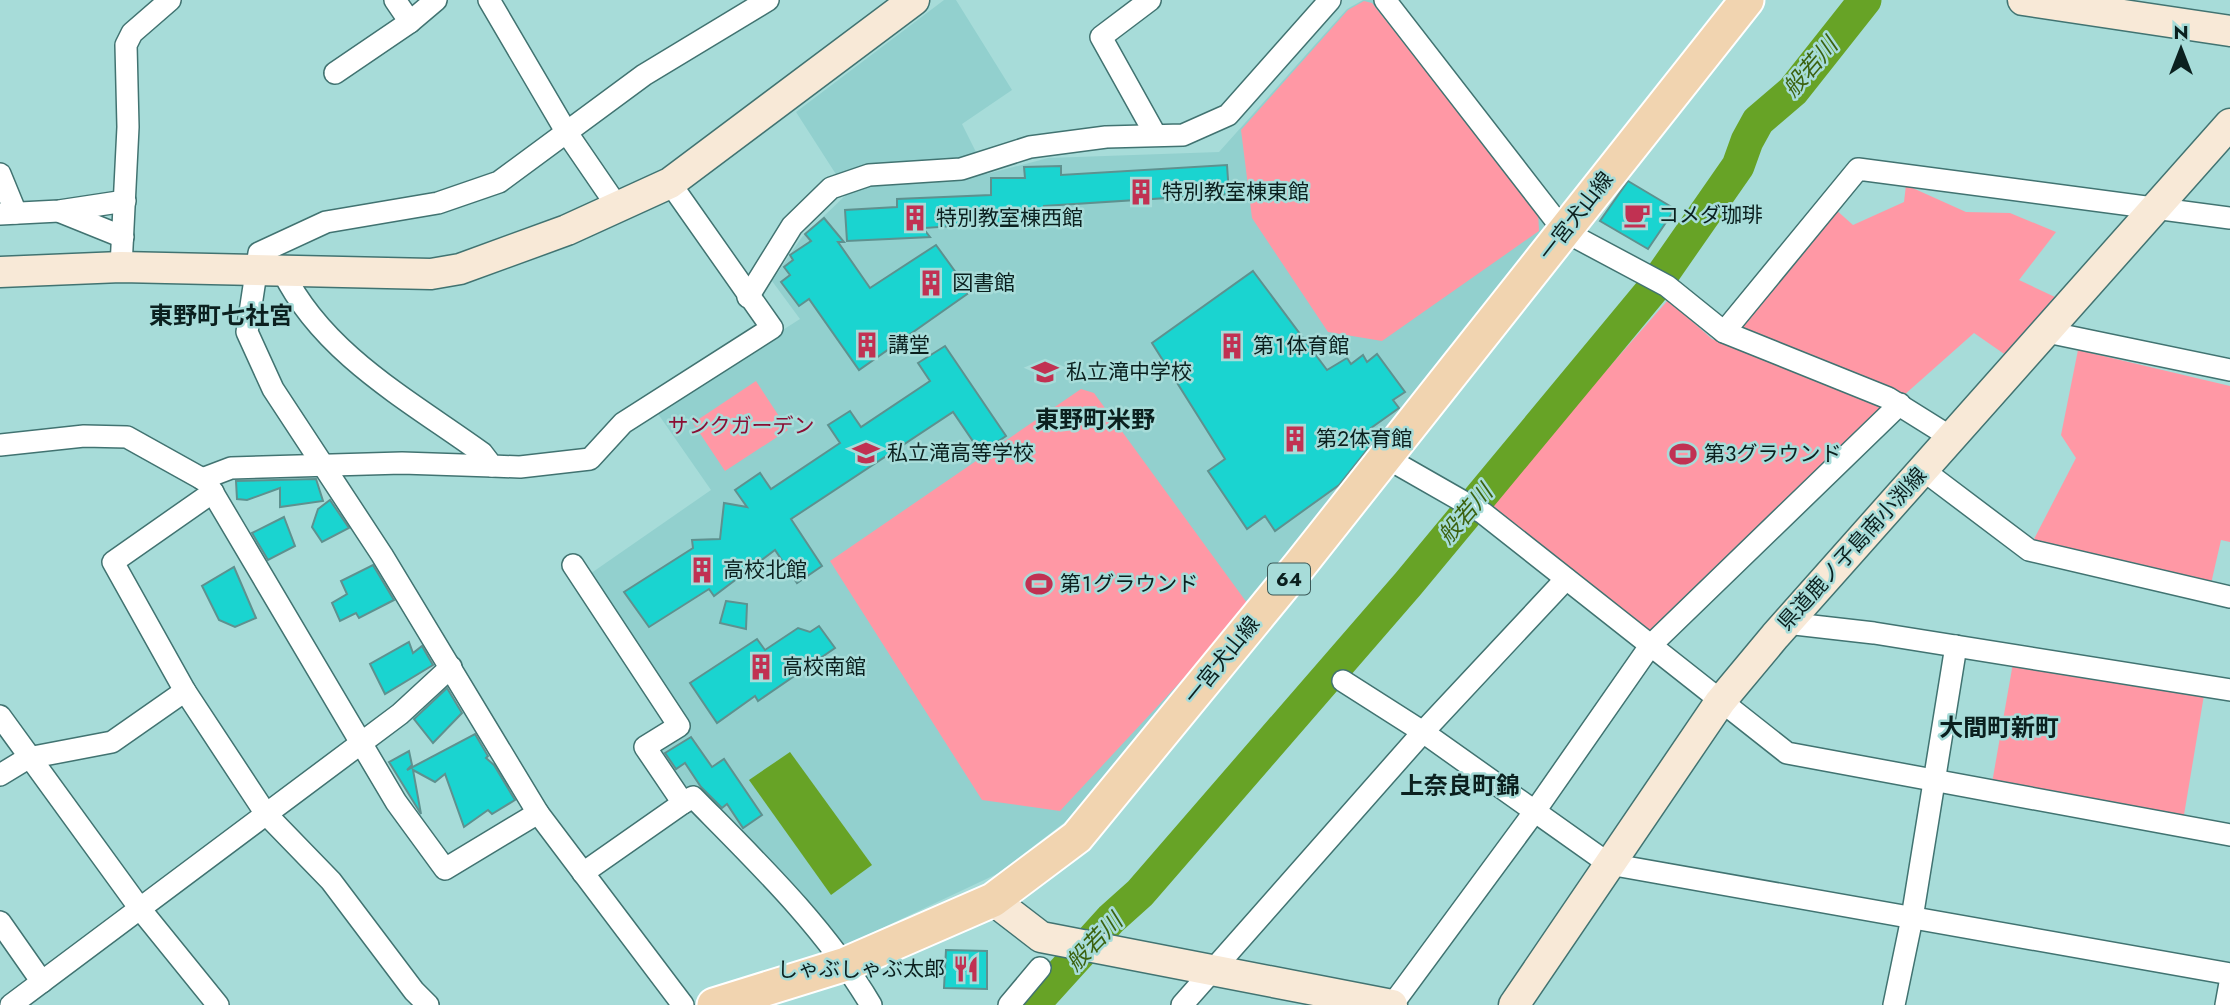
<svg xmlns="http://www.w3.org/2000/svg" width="2230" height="1005" font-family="Jost,'Noto Sans JP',sans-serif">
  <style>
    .built { fill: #92d0ce }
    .green { fill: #ff98a5 }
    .water { fill: #67a326 }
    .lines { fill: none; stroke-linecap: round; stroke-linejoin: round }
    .river { stroke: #67a326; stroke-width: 33 }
    .building { fill: #1ad4d0; stroke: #5e918f; stroke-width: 2 }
    .street-casing { stroke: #417371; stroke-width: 24 }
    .secondary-casing { stroke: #417371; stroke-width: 33 }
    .primary-casing { stroke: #fff; stroke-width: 37 }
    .street { stroke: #fff; stroke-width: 21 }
    .secondary { stroke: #f8e9d7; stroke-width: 30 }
    .primary { stroke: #f1d4b0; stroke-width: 33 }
    .labels { text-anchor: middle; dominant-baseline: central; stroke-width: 5; stroke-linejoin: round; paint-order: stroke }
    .shield { fill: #a7dcd9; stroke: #3a5857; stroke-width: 2 }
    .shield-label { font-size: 19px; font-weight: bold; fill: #0b201f }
    .poi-label { font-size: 21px; fill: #0b201f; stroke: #a7dcd9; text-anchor: start }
    .street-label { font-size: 21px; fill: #0b201f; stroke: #a7dcd9 }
    .park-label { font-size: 21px; fill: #8b0d33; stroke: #a7dcd9 }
    .water-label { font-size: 23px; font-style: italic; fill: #3b620f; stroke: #a7dcd9 }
    .quarter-label { font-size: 24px; font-weight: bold; fill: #0b201f; stroke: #a7dcd9 }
  </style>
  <rect width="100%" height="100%" fill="#a7dcd9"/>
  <path class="built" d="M944,0H956L1012,90L962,124L987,174L1048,158L1219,152L1347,9L1363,0H1374L1547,216L1553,234L1141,742L1065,822L999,873L844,946L755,851L685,795L650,750L683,728L587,576L711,490L656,411L800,319L772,281L802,237L848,193L796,112Z"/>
  <g class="green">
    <path d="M1364,1L1372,3L1538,211L1539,231L1382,341L1328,332L1252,218L1241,130L1348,10Z"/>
    <path d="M1906,185L1966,212L2010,213L2056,232L2019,280L2055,297L2010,358L1974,333L1903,396L1739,328L1835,209L1853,225L1904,202Z"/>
    <path d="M1668,300L1712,339L1884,404L1649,632L1489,504Z"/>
    <path d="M2078,350L2230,386V542L2221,540L2210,588L2033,541L2076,458L2061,435Z"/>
    <path d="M756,381L788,430L725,471L693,423Z"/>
    <path d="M1081,389L1094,393L1250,607L1060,811L982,800L830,561Z"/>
    <path d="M2013,663L2204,695L2184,815L1992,783Z"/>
  </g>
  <path class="water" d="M790,752L872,865L831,895L749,780Z"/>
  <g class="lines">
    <path class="river" d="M1033,1005L1111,919L1140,893L1408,584L1651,291L1738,166L1747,141L1758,121L1793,91L1865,0"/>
  </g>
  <g class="building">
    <path d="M1227,165L1229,194L1044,206L1045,220L923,228L930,237L847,241L845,210L897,207V199L991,195V178H1025L1024,167L1061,166V175Z"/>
    <path d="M1628,181L1675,209L1648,249L1600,221Z"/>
    <path d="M824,218L844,242H838L870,288L936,245L970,292L859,370L809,299L799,306L781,282L790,275L784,267L793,260L790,255L811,241L805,234Z"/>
    <path d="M1253,271L1327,370L1347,358L1351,364L1363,355L1367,362L1377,354L1405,392L1393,400L1399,408L1371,428L1377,437L1339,485L1275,531L1265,516L1247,529L1208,471L1225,459L1152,343Z"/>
    <path d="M945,346L1006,436L981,453L953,412L791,519L822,566L797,583L775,550L714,596L709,589L649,627L624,592L693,548L692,540L720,539L724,503L747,507L735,490L760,473L771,489L840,443L828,425L850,411L861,427L930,381L918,363Z"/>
    <path d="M316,479L323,501L280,507V488L247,500L237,499L236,481Z"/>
    <path d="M330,500L349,528L322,542L312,527L318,509Z"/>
    <path d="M284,517L295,546L268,560L252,533Z"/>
    <path d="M373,565L394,600L359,618L356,613L340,621L332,603L347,594L341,581Z"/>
    <path d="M234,567L256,618L235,627L219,620L202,586Z"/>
    <path d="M726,601L747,604L746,629L720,623Z"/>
    <path d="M819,626L835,648L758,701L755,696L717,723L690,683L757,639L765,650L798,628L810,632Z"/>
    <path d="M409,642L413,653L422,646L433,665L385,694L370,664Z"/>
    <path d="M447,688L462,713L433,743L414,719Z"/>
    <path d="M475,734L488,756L486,758L494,765L515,800L492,814L488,810L464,827L445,774L435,782L413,770L421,814L389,762L409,751L412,765L407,770Z"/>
    <path d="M691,737L712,767L724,759L762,815L743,828L727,804L722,808L701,787L685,763L676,769L665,753Z"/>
    <path d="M946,950L987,951V989L944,988Z"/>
  </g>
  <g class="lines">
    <g class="street-casing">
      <g id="street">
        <path d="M395,0L410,22L436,0"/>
        <path d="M489,0L567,133L619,209"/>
        <path d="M1150,0L1101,37L1155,134"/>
        <path d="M1385,0L1564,231L1667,286L1724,332L1888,398L1952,438"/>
        <path d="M335,73L410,22"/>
        <path d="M0,174L16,213"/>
        <path d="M61,212L123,237"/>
        <path d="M0,214L59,211L125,201"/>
        <path d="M121,267L128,127L126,45L132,33L170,0"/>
        <path d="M283,272C323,354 410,401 482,453L492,466L520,467L590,459L623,423L772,328L670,183"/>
        <path d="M748,297L792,226L831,188L869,175L961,169L1030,147L1106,137L1183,135L1228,115L1330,0"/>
        <path d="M1724,332L1858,169L2230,218"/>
        <path d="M2047,332L2230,370"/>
        <path d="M0,445L84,436L127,437L206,481L396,802L445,869L538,813L382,555L273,389L247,332L259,253L326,222L438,203L499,182L644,75L768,0"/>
        <path d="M1385,457L1483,513L1787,753L2230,835"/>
        <path d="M1923,470L2029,550L2230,597"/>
        <path d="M202,479L231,468L402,463L492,466"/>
        <path d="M213,492L113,562L185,691L266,814L331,881L414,991L428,1005"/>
        <path d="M573,565L679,726L645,747L683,803L693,797C757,862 824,926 871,1005"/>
        <path d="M1786,623L1874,633L2230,690"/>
        <path d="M1343,681L1423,732L1609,864L2230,974"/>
        <path d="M0,716L141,910L218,1005"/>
        <path d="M0,775L28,758L112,742L185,691"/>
        <path d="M538,813L683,1005"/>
        <path d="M583,873L683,803"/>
        <path d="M0,922L42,982"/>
        <path d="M11,1005L400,714L451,667"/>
        <path d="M1009,1005L1040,968"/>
        <path d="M1182,1005L1423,732L1566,579"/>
        <path d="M1392,1005L1535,811L1650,646L1900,404"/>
        <path d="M1894,1005L1912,918L1956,646"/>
        <path d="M2226,1005L2230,983"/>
      </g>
    </g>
    <g class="secondary-casing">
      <g id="secondary">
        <path d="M2023,0L2230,31"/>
        <path d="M0,272L121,267L431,274L460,269L567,230L670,183L914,0"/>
        <path d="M993,900L1041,937L1392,1005"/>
        <path d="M1514,1005L1720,702L1775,636L2230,124"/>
      </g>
    </g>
    <g class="primary-casing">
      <path id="primary" d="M714,1005L846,964L993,900L1077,837L1300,565L1747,0"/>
    </g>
    <use href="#street" class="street"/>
    <use href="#secondary" class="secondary"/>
    <use href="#primary" class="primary"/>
  </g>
  <defs>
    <g id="building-bare" transform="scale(2.1)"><path d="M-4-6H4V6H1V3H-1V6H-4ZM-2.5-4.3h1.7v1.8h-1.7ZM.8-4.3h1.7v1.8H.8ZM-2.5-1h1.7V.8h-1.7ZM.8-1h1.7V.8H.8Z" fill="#c13152" stroke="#a7dcd9" stroke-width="2.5" paint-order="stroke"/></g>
    <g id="cafe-bare" transform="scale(2.1)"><path d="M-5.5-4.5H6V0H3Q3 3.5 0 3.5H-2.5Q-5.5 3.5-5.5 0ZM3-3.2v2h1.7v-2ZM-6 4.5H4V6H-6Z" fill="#c13152" stroke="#a7dcd9" stroke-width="2.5" paint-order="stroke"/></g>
    <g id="school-bare" transform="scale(2.1)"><path d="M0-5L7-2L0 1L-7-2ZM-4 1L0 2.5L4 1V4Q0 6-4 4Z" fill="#c13152" stroke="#a7dcd9" stroke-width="2.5" paint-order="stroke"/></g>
    <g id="stadium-bare" transform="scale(2.1)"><path d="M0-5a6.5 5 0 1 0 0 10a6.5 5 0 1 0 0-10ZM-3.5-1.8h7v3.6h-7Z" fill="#c13152" stroke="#a7dcd9" stroke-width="2.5" paint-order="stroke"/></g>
    <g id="restaurant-bare" transform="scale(2.1)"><path d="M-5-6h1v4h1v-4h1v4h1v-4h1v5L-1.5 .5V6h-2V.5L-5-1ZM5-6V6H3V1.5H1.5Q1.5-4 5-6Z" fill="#c13152" stroke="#a7dcd9" stroke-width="2.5" paint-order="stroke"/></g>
  </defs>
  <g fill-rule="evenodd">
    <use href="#building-bare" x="1141" y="192"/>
    <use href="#cafe-bare" x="1637" y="215"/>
    <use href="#building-bare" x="915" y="218"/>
    <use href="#building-bare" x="931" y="283"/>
    <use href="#building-bare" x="867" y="345"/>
    <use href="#building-bare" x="1232" y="346"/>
    <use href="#school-bare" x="1045" y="372"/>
    <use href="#building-bare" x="1295" y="439"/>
    <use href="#school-bare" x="866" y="453"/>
    <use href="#stadium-bare" x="1683" y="454"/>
    <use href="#building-bare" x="702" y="570"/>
    <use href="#stadium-bare" x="1039" y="584"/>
    <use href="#building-bare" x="761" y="667"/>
    <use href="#restaurant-bare" x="966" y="969"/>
  </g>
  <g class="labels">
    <rect class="shield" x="1268" y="563.5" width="42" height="31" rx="5"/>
    <g class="shield-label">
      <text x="1289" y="579">64</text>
    </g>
    <g class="poi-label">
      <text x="1162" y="192">特別教室棟東館</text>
      <text x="1658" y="215">コメダ珈琲</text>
      <text x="936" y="218">特別教室棟西館</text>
      <text x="952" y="283">図書館</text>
      <text x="888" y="345">講堂</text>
      <text x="1253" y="346">第１体育館</text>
      <text x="1066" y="372">私立滝中学校</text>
      <text x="1316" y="439">第２体育館</text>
      <text x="887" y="453">私立滝高等学校</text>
      <text x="1704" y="454">第3グラウンド</text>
      <text x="723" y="570">高校北館</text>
      <text x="1060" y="584">第１グラウンド</text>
      <text x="782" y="667">高校南館</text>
      <text x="945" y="969" text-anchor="end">しゃぶしゃぶ太郎</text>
    </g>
    <g class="street-label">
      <text transform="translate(1576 216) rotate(-52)">一宮犬山線</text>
      <text transform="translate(1852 549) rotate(-48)">県道鹿ノ子島南小渕線</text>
      <text transform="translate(1222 660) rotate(-51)">一宮犬山線</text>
    </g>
    <g class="park-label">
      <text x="741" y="426">サンクガーデン</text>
    </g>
    <g class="water-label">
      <text transform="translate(1810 67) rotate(-49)">般若川</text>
      <text transform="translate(1465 514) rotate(-49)">般若川</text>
      <text transform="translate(1094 942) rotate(-46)">般若川</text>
    </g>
    <g class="quarter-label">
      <text x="221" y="315">東野町七社宮</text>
      <text x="1095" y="419">東野町米野</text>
      <text x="1999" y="727">大間町新町</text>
      <text x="1460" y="785">上奈良町錦</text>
    </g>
  </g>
  <g transform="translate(2181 49)" stroke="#a7dcd9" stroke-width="5" paint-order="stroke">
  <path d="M0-5L12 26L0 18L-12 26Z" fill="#0b201f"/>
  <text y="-10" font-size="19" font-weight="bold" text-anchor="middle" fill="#0b201f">N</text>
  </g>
</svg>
